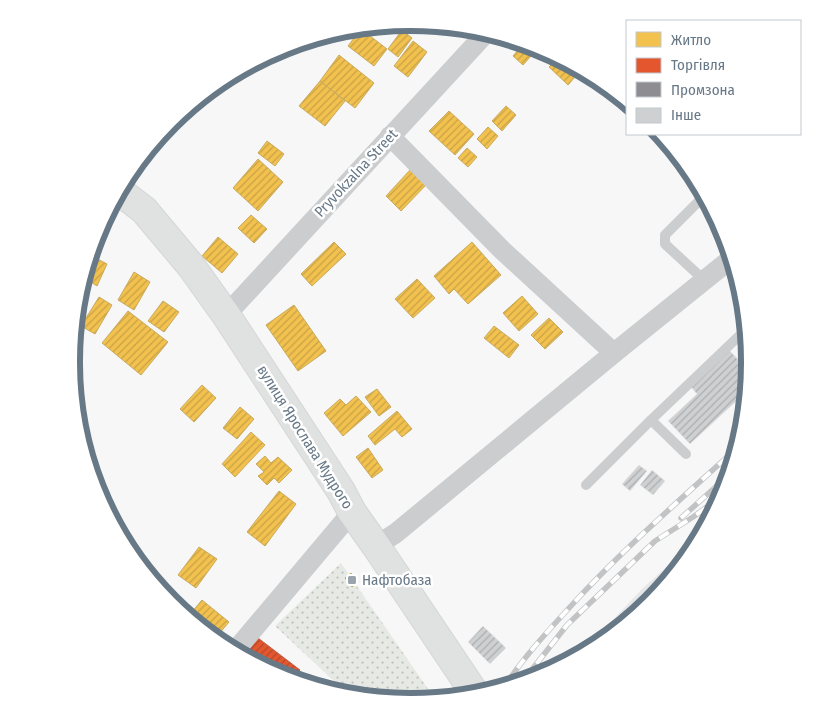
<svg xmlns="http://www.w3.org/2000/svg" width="821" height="724" font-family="'Fira Sans Condensed',sans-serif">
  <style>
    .built { fill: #e6e7e8 }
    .park { fill: url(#park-dots) }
    .homes { fill: url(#homes-hatch); stroke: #c8ab5f }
    .shops { fill: url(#shops-hatch); stroke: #be6149 }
    .industry { fill: url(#industry-hatch); stroke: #82878f }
    .building { fill: url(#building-hatch); stroke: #e6e6e6 }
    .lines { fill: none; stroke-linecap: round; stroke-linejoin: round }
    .secondary-casing { stroke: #d4d5d6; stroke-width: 30 }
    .lane { stroke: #cccdce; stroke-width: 10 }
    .street { stroke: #cccdce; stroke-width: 20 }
    .secondary { stroke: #e0e1e1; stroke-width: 28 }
    .rail-casing { stroke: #c1c3c5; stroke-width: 5.5 }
    .rail { stroke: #fff; stroke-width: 4; stroke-dasharray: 11; stroke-linecap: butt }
    .poi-dot { fill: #99a4ae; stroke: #fff; stroke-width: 2 }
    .labels { text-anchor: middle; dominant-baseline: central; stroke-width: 5; stroke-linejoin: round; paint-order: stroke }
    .street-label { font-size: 15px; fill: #677887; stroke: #fff }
    .poi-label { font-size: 15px; fill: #677887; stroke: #fff; text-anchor: start }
    .rim { fill: none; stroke: #677887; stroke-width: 6 }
  </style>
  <defs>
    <pattern id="park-dots" width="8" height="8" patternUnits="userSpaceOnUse" patternTransform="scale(1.25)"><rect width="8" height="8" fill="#e6e9e4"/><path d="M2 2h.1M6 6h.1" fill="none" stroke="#bec2be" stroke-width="1.8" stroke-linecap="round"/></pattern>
    <pattern id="homes-hatch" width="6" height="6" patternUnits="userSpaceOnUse" patternTransform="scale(1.25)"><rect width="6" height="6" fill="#f2c14e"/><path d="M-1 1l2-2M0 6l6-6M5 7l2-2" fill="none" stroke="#c8a246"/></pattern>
    <pattern id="shops-hatch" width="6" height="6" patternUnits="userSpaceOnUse" patternTransform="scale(1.25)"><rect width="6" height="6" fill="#e4572e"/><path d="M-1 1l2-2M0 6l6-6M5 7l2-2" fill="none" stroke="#b34a2c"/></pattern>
    <pattern id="industry-hatch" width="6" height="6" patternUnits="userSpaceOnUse" patternTransform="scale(1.25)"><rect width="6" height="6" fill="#8d8d92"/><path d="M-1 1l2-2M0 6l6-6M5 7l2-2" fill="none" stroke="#727378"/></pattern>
    <pattern id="building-hatch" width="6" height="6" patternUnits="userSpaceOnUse" patternTransform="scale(1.25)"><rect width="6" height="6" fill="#ced0d1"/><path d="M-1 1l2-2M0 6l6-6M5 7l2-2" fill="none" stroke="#abaeaf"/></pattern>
  </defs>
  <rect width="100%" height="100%" fill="#f7f7f7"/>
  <path class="built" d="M700,537L693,551L650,602L599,644L582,653L642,589Z"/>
  <path class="park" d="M341,563L435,699L410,701L350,696L275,626Z"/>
  <g class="homes">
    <path d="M361,29L387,49L374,66L348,46Z"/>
    <path d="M402,30L412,38L398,57L388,49Z"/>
    <path d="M413,41L427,52L408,77L394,66Z"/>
    <path d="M524,43L538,48L523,65L513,56Z"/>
    <path d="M339,55L374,83L355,108L320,81Z"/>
    <path d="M558,58L581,70L568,85L549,67Z"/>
    <path d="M320,81L345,101L325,126L299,106Z"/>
    <path d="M506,106L516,115L502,131L492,121Z"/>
    <path d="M449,111L474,134L455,155L429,131Z"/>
    <path d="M488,127L498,136L487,149L477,139Z"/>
    <path d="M267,141L284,154L275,166L258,153Z"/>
    <path d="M467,148L477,157L468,167L458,158Z"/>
    <path d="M258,159L283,182L258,211L233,188Z"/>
    <path d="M410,170L426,185L401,211L386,196Z"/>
    <path d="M251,215L267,229L254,243L238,228Z"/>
    <path d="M218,237L238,254L222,273L202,256Z"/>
    <path d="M334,242L346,254L312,286L301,274Z"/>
    <path d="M472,242L501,275L468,304L454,289L449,294L434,276Z"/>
    <path d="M90,255L107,264L97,286L83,277Z"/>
    <path d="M134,272L150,282L134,310L118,300Z"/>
    <path d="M417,279L435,298L413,318L395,299Z"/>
    <path d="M78,296L87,302L77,319L75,318Z"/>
    <path d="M522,296L538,314L519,331L503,313Z"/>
    <path d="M99,297L112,305L95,334L81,326Z"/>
    <path d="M163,301L179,312L164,332L148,321Z"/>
    <path d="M294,305L326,351L298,371L266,325Z"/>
    <path d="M128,311L168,342L141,375L102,343Z"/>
    <path d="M549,318L563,332L545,349L531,335Z"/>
    <path d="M494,326L519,345L509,358L484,338Z"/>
    <path d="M202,385L216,398L194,422L180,409Z"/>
    <path d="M377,389L391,407L379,416L365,397Z"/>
    <path d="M356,396L371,412L343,436L324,413L340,399L346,405Z"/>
    <path d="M240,407L254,419L237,439L223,428Z"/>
    <path d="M397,411L412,429L402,437L395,429L375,445L368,436Z"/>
    <path d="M251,432L265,445L235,477L222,464Z"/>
    <path d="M368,448L383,470L372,478L356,457Z"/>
    <path d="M265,456L271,463L278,457L292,470L279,483L274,478L267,485L258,476L264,472L256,464Z"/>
    <path d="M279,491L296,504L265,546L247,532Z"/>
    <path d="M199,547L217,559L196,588L178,575Z"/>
    <path d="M351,573L358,582L352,587L345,578Z"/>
    <path d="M202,600L229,622L218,635L191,613Z"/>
  </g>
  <path class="shops" d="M258,638L300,670L292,679L280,676L244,656Z"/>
  <g class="industry">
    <path d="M690,554L668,580L664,575Z"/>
    <path d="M644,597L650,603L596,646Z"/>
  </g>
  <g class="building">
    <path d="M729,350L749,371L747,391L690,444L668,421L697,394L691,387Z"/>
    <path d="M639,465L647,471L630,491L622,484Z"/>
    <path d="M652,470L665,481L653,495L640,485Z"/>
    <path d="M483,626L506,648L490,664L468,642Z"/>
  </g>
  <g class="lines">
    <g class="secondary-casing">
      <path id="secondary" d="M119,191L144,210L191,266L226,315L341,491L352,512L376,546L476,695"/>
    </g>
    <g class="lane">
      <path d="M656,134L686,165"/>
      <path d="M704,280L665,244V235L705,195"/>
      <path d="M651,420L686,454"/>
      <path d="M586,485L651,420L739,336L747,334"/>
    </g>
    <g class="street">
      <path d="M390,136L502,250L614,353"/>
      <path d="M226,315L487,32"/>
      <path d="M376,546L396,533L614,353L732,258"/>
      <path d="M235,651L352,512"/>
    </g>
    <use href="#secondary" class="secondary"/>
    <g class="rail-casing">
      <g id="rail">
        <path d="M681,518L729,475"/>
        <path d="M523,681L567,625L655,541L693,517L722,496"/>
        <path d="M505,686C523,658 547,632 570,607C622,550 680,500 737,448"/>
      </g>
    </g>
    <use href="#rail" class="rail"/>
  </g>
  <rect class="poi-dot" x="347" y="575" width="10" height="10" rx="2.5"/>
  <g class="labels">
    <g class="street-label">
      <text transform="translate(356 173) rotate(-47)">Pryvokzalna Street</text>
      <text transform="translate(305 437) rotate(58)">вулиця Ярослава Мудрого</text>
    </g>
    <g class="poi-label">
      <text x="362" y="580">Нафтобаза</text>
    </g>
  </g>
  <path d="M0 0H821V724H0ZM410 31H411A330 330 0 0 1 741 361V363A330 330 0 0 1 411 693H410A330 330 0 0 1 80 363V361A330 330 0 0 1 410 31Z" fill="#fff" fill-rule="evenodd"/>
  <path class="rim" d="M410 31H411A330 330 0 0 1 741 361V363A330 330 0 0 1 411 693H410A330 330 0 0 1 80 363V361A330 330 0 0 1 410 31Z"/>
  <rect x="626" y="20" width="175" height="115" fill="#ffffff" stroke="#c2c9cf"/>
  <rect x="636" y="32" width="25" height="15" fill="#f2c14e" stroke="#c2c9cf"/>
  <text x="671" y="45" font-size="15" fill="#677887">Житло</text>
  <rect x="636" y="58" width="25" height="15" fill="#e4572e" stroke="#c2c9cf"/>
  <text x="671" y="70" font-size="15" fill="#677887">Торгівля</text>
  <rect x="636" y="82" width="25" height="15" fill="#8d8d92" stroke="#c2c9cf"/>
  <text x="671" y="95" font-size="15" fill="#677887">Промзона</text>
  <rect x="636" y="108" width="25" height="15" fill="#ced0d1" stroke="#c2c9cf"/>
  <text x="671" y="120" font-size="15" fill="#677887">Інше</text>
</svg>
